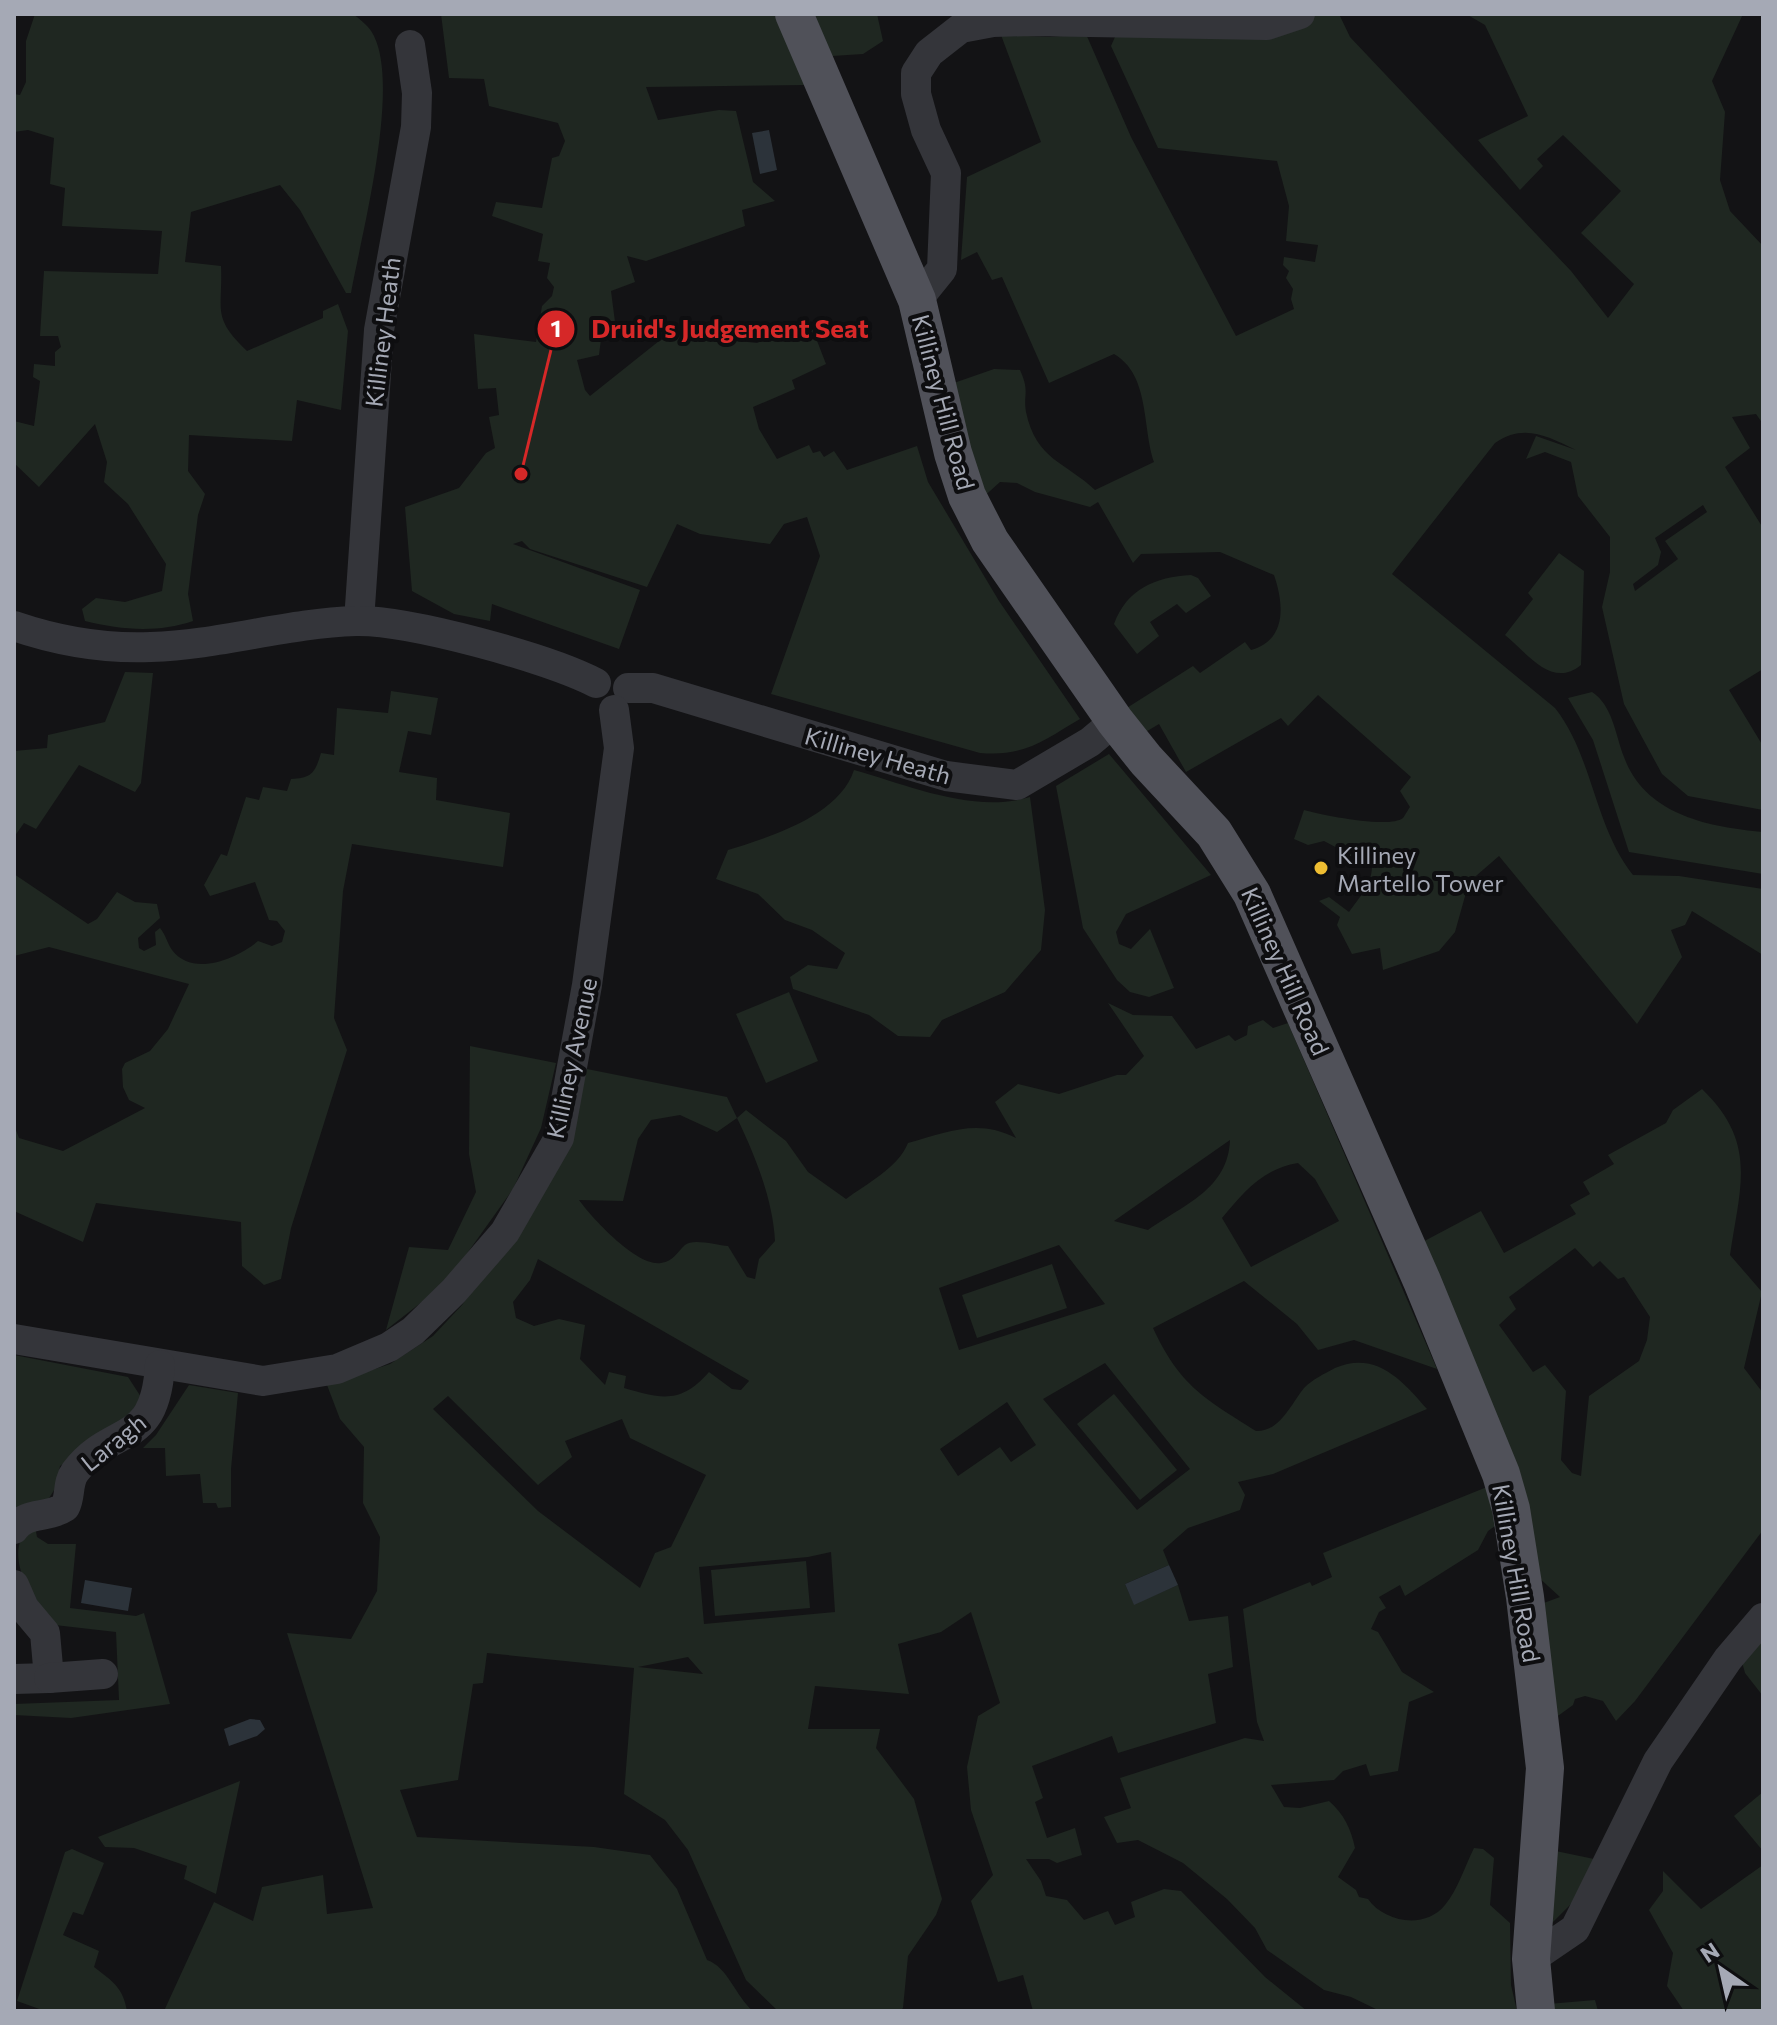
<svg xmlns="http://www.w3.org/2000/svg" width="1777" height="2025" font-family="Commissioner,sans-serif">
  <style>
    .green { fill: #1f2721; fill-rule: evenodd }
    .water { fill: #2c333a }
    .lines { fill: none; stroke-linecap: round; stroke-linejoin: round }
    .minor { stroke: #34353a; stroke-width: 30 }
    .major { stroke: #505159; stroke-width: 38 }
    .poi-dot { fill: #eebd32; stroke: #0e0e10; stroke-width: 3 }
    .labels { text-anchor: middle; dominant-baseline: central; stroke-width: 8; stroke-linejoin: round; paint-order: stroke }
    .street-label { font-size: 24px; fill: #a5a9b5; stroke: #0e0e10 }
    .poi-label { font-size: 24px; fill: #a5a9b5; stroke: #0e0e10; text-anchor: start }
    .leader { fill: none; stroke: #d62828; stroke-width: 3 }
    .callout-dot { fill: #d62828; stroke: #0e0e10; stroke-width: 3 }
    .mark-label { font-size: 24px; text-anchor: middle; font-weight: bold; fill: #fff }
    .callout-label { font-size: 26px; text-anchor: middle; font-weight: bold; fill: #d62828; stroke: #0e0e10; stroke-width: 8; stroke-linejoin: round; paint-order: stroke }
  </style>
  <rect width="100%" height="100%" fill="#131315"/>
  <g class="green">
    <path d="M35,14H353C362,21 369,26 374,36C400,89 362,233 351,293H346L300,210L280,185L191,212L185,262L221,266C223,310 211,317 247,351L323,318V311L338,304L348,331L341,410L297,400L292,441L189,435L188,471L205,494L198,515L188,594L193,621C158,633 121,630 85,621L82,609L96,598L125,602L162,591L166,564L128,504L104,482L107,462L95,424L39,487L14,463V421L34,426L40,381L33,377L34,364L55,366V352L61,347L58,336H40L44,271L158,274L162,231L62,226L65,188L50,184L54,138L28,130L14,132V94L20,95L26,82V41Z"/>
    <path d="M441,14H782L805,85L646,87L658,120L719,110L736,111L753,182L775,201L742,210L745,226L646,261L627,256L635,282L611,291L615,322L603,323L599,355L577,360L585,390L590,396L659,341L675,334L757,343L809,320L826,364L792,380L795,389L753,407L759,429L777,459L809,445L813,453L820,451L824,457L834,451L847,470L917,446L928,482L999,601L1080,719C1044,740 1025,757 980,753L771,694L820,556L807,517L784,524L770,544L700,534L677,524L647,587L530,549L522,541L513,544L640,590L619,649L492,604L490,621L454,614L412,591L405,507L459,488L486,453L495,448L489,417L499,415L496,388L478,389L474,334L536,342L542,306L552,296L554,287L547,278L550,263L538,261L543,234L492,216L496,202L542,208L552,158L559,156L565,141L558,123L489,106L484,79L449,78Z"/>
    <path d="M812,14H877L883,41L863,54L832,56Z"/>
    <path d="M1125,14H1339L1350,37L1571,271L1608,318L1634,284L1581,233L1621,191L1563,135L1537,159L1543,166L1520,190L1478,140L1528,116L1485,25L1466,14H1743L1712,81L1725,112L1720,180L1730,211L1763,246V424L1756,414L1732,417L1750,448L1725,467L1763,528V669L1729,690L1763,746V810L1688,796L1662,774L1624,704L1602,607L1610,572V537L1578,496L1571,462L1545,452L1526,459L1536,436L1576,450C1547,436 1524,423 1495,443L1392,574L1555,708C1593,756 1594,826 1633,875L1679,876L1763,889V955L1692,911L1685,925L1671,930L1682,957L1637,1024L1499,856L1469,882L1455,932L1439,951L1383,970L1380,948L1352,954L1337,925L1340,917L1319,901L1329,897L1349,912C1361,895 1379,877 1369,853L1345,857L1341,850L1324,841L1308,845L1294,839L1304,810C1322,815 1389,829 1403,818C1404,817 1409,808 1410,807L1400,791L1411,777L1318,695L1288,726L1281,718L1186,772L1159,724L1139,736L1122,711L1193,666L1200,673L1245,642L1251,650C1287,640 1284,604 1274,575L1220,552L1141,554L1133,563L1098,502L1090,507L1035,492L1017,483L1000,482L980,500L951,384L994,369L1020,370C1030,392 1023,394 1026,412C1036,460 1067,463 1095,490L1154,462C1142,426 1150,375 1114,354L1049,383L1002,277L992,280L977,252L961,260L967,177L1041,142L1001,35L1050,37L1086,34L1131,137L1236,336L1294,309L1291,299L1293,289L1286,278L1289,271L1283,265L1284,257L1315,262L1318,245L1286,241L1289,206L1277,161L1158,148L1111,46ZM1703,505L1707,512L1665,541L1678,559L1635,591L1633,584L1658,565L1661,552L1655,538Z"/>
    <path d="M1559,553L1584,571L1581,665C1552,689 1528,654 1505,635L1533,599L1528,593Z"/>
    <path d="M1191,575L1198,578L1211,596L1186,613L1177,604L1150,622L1159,636L1137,654L1114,624C1127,589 1155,577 1191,575Z"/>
    <path d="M125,672L153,673L141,783L135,792L79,765L36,829L24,823L14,837V751L47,748L48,735L105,722Z"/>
    <path d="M391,691L438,698L431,735L408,731L399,772L437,778L436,800L510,813L503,867L352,844L343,891L334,1018L347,1050L291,1228L281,1279L264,1285L242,1266L241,1222L96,1203L83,1242L14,1211V1125L19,1138L63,1151L145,1108L129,1100L123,1087L122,1069L125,1063L150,1051L168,1029L189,984L49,947L14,956V874L88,924L97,919L117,892L135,902L157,904L160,918L138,938L139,948L144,951L156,945L155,932L160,928C166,935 167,943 172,950C193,978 238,958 258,941L272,946L282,942L285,931L277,921L269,920L255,882L210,896L204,885L221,854L227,856L246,797L259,800L263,787L287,791L291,779C312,778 315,773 321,753L334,755L337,708L388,713Z"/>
    <path d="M1592,692C1613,706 1615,734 1624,757C1645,815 1709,827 1763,832V874L1629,852L1593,740L1568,698Z"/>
    <path d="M1109,754L1211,875L1126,914L1116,932L1119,944L1131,949L1150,929L1174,988L1149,997L1130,992L1117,980L1083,928L1056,786Z"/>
    <path d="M854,770C908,785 973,814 1030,797L1045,910L1041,950L1005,992L942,1020L930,1037L898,1036L869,1015L793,989L790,977L808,965L837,969L845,953L812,930L785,920L758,894L716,879L728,850C770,837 839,816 854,770Z"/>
    <path d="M789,992L818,1061L766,1083L736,1014Z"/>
    <path d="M1108,1003L1133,1015L1172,1016L1196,1049L1229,1035L1235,1041L1247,1035L1248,1026L1263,1020L1273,1028L1288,1023L1437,1369L1354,1340L1318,1350L1297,1324L1244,1281L1153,1328C1180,1386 1204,1398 1256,1431C1280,1432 1291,1404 1304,1388C1313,1379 1324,1374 1335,1368C1376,1350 1403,1381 1427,1409L1273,1474L1238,1482L1245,1495L1240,1510L1188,1528L1163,1550L1169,1565L1125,1584L1134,1604L1178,1585L1189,1621L1228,1616L1233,1667L1208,1674L1216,1723L1118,1753L1112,1736L1032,1766L1043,1798L1035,1802L1047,1838L1075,1828L1082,1855L1057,1863L1049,1859H1026L1041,1881L1046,1896L1067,1900L1084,1920L1108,1911L1115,1925L1135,1917L1131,1902L1164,1889L1181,1891L1265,1977L1307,2011H1033L1023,1975L998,1982L971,1901L993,1875L971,1810L967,1767L978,1716L1000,1703L971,1612L941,1632L898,1644L909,1694L815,1686L808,1729H880L876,1748L914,1799L942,1899L936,1915L908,1956L903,2008L900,2011H778L746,1980L688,1850L665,1820L624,1794L634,1668L487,1653L483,1683L473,1684L458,1780L400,1790L417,1837L594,1847L650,1855L677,1889L707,1960C728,1967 736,1997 753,2011H164L214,1902L253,1921L262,1887L323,1875L327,1914L373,1908L287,1633L351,1639L377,1591L380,1537L363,1503L364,1447L340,1419L327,1385L390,1364L433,1336L462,1305L534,1207L582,1068L727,1097L737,1118L746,1110L786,1141L808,1172L846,1199C866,1184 898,1168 908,1143C947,1132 978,1118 1016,1138L995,1102L1018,1084L1059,1094L1117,1075H1126L1144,1056ZM680,1115L717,1132L737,1118C755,1155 773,1200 775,1241L759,1259L755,1279L747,1277L728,1246C717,1245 692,1238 685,1245C676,1253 674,1261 661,1263C637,1267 592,1218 579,1200L623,1201L638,1139L651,1120ZM1230,1140C1228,1189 1185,1204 1148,1230L1114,1221ZM1298,1163L1315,1179L1339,1221L1251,1267L1222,1218C1244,1192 1262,1169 1298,1163ZM1059,1245L1105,1304L959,1350L939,1288ZM538,1259L748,1380L749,1381L741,1390L732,1389L709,1372C681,1404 662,1399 624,1388L626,1376L609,1372L605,1385L580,1359L585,1325L559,1319L534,1326L516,1318L513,1302L530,1280ZM1105,1363L1190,1469L1137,1510L1043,1399ZM448,1396L538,1485L572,1457L565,1441L622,1419L630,1438L706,1475L671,1547L655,1553L640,1588L538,1511L433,1409ZM1007,1402L1036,1445L1011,1462L1000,1447L958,1476L940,1449ZM831,1552L835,1612L704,1624L699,1567L808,1557ZM688,1657L703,1674L638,1667Z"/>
    <path d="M470,1046L556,1063L541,1128L513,1189L446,1283L386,1330L409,1247L448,1250L476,1192L469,1154Z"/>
    <path d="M1702,1089C1758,1143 1740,1186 1730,1255L1762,1292L1744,1368L1763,1393V1530L1635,1701L1616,1721L1603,1701L1585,1696L1575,1699L1573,1705L1551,1721L1541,1604L1560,1597L1536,1575L1415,1246L1481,1211L1504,1253L1576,1214L1570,1205L1590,1194L1583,1182L1614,1164L1608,1155L1666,1123L1673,1110ZM1575,1248L1593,1267L1600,1261L1618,1279L1624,1277L1650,1317L1647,1340L1639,1361L1589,1396L1581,1476L1572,1473L1561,1460L1566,1391L1545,1365L1533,1372L1499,1325L1516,1309L1509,1297Z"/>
    <path d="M1052,1264L1067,1308L977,1338L962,1295Z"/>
    <path d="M14,1355L128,1377L141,1397L128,1417L60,1466L56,1487L46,1503L14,1513Z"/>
    <path d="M189,1385L238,1393L231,1469V1507L218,1508L216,1503H203L200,1474L166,1476L165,1448H143L156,1435Z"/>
    <path d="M1114,1394L1177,1470L1140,1500L1077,1424Z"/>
    <path d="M1487,1487L1495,1526L1488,1531L1478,1550L1405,1596L1400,1585L1379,1597L1386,1608L1379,1612L1371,1629L1378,1632L1402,1672L1434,1692L1409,1702L1398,1771L1370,1776L1366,1764L1343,1771L1334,1780L1271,1785L1284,1807L1300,1808L1329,1801C1344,1814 1351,1829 1355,1848L1338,1877L1356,1890L1359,1897L1368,1899C1384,1922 1425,1930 1445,1905C1458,1889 1465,1866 1474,1848L1483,1849L1494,1858L1490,1905L1510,1923L1511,1985L1517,2011H1380L1351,1997L1324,1990L1267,1950L1255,1928L1227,1899L1183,1863L1138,1840L1117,1843L1104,1817L1131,1808L1120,1778L1245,1738L1264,1741L1257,1722L1243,1609L1310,1582L1312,1586L1332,1577L1323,1553Z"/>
    <path d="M34,1521L37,1537L48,1544H76L70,1608L136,1616L144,1613L170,1704L71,1718L14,1715V1704L119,1700L116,1632L46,1624C29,1590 0,1551 34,1521Z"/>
    <path d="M806,1561L810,1608L715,1616L711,1570Z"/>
    <path d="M1763,1635V1696L1745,1673L1742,1662Z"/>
    <path d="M240,1781L216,1894L184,1879L187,1866L134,1848L105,1847L98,1837Z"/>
    <path d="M1763,1792V1851L1734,1816Z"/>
    <path d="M72,1849L104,1863L83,1915L73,1912L63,1935L99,1951L94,1967C112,1981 123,1987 127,2011H45L17,2001L65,1852Z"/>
    <path d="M1551,1850L1594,1859L1573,1902L1542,1933Z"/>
    <path d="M1763,1865V2011H1684L1667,1986L1673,1953L1649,1910L1663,1891V1871L1701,1909Z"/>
    <path d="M1595,2000L1598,2011H1549L1548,2004Z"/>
  </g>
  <g class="water">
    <path d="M769,130L777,170L760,174L752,133Z"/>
    <path d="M1169,1565L1178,1585L1134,1605L1125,1584Z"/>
    <path d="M85,1580L132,1588L128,1611L81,1603Z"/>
    <path d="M250,1719L260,1720L265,1729L257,1736L229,1746L224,1729Z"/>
  </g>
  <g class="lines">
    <g class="minor">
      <path d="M917,300L942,269L946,173L926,130L916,94V73L929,53L961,28L993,22L1031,21L1267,25L1300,14"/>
      <path d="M359,621L379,330L416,127L417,93L410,45"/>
      <path d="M14,626C58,641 104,649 151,647C220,645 287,623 356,621C409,620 548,658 596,683"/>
      <path d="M628,688H653L946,776L1017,785L1090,742L1115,721"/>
      <path d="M14,1339L263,1381L337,1369L389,1347L413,1331L454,1291L505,1232L559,1138L587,985L619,748L614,710"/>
      <path d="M14,1529C26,1511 47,1519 65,1507C71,1496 67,1483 75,1472C112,1423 155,1449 160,1365"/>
      <path d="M14,1585L24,1608L45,1633L49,1678L14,1679"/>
      <path d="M49,1678L103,1674"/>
      <path d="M1531,1959L1575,1929L1658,1761L1728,1659L1763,1618"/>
    </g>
    <path class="major" d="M794,14L917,300L953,453L967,496L990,541L1115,721L1146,760L1214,833L1252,894L1422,1281L1501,1474L1511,1509L1525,1597L1545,1768L1531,1959L1536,2011"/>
  </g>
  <circle class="poi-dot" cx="1321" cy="868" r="8"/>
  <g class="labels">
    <g class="street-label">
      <text transform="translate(382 332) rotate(-83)">Killiney Heath</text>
      <text transform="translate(944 402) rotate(75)">Killiney Hill Road</text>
      <text transform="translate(878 755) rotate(16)">Killiney Heath</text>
      <text transform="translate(1286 971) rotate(66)">Killiney Hill Road</text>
      <text transform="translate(571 1058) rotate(-78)">Killiney Avenue</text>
      <text transform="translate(113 1442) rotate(-39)">Laragh</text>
      <text transform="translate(1517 1573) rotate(80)">Killiney Hill Road</text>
    </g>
    <g class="poi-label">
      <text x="1337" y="854">Killiney<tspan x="1337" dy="28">Martello Tower</tspan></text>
    </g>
  </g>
  <path class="leader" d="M521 474L556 329"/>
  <g class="callout-dot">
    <circle cx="521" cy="474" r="8"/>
    <circle cx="556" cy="329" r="20"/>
  </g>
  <g class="mark-label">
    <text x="556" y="337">1</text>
  </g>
  <g class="callout-label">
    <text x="730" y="338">Druid's Judgement Seat</text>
  </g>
  <rect width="1777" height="2025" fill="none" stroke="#a5a9b5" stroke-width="32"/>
  <g transform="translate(1721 1969) rotate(326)" stroke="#0e0e10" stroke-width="6" paint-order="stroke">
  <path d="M0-6L14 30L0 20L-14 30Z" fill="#a5a9b5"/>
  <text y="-12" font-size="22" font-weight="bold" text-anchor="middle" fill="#a5a9b5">N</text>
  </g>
</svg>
